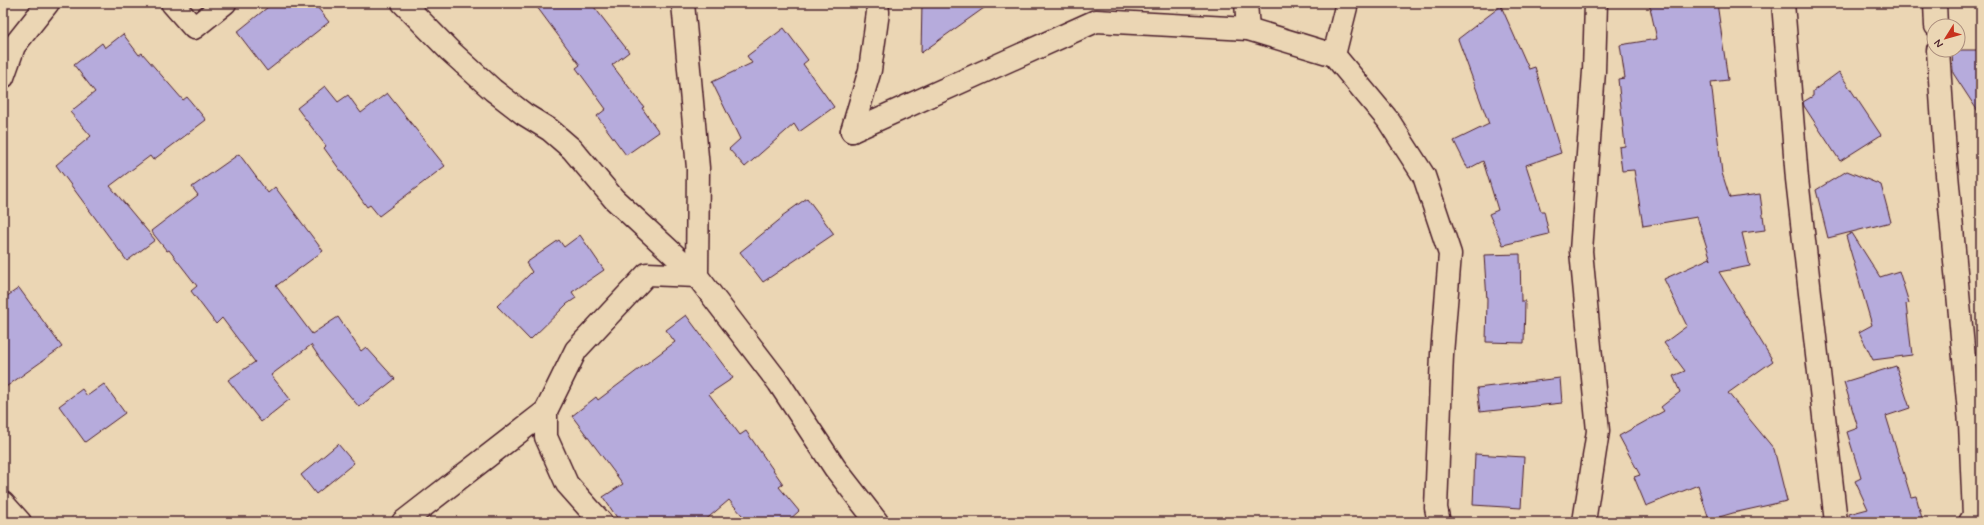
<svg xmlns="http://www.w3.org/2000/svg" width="1984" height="525" font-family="Mynerve,sans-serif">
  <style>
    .building { fill: #b6abdc; stroke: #4a1f2b }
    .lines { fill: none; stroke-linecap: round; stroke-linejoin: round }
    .minor-casing { stroke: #4a1f2b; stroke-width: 25 }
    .minor { stroke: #ebd6b4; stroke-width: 22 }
  </style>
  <rect width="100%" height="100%" fill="#ebd6b4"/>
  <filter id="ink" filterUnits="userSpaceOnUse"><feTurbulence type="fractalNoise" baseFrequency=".025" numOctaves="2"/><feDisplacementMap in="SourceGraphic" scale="8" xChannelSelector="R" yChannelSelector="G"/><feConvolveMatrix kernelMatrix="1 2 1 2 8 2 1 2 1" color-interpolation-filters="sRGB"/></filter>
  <g filter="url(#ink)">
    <g class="building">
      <path d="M273,3H314L329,22L267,71L237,32Z"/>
      <path d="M534,3H591L629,52L612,65L644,107L642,108L659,132L626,155L597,116L606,109L576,68L580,65Z"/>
      <path d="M922,3H991L921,53Z"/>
      <path d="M1649,3H1717L1728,80L1711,82L1722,173L1730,198L1760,194L1765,230L1742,233L1750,266L1719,272L1773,361L1728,393L1774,449L1787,501L1733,513L1709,520L1698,485L1646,506L1634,477L1640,475L1619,436L1664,411L1661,407L1680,392L1673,376L1685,371L1664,343L1687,326L1664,279L1710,258L1711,260L1697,217L1643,226L1634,170L1622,171L1619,147L1625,146L1618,79L1625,78L1620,45L1657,39Z"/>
      <path d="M1501,6L1529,69L1535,67L1561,153L1526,165L1541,211H1544L1549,234L1503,245L1489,214L1498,210L1483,161L1468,169L1454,141L1489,124L1458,39Z"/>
      <path d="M784,28L808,60L803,64L834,107L799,132L794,124L745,167L729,149L740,139L712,82L752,63L747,56Z"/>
      <path d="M123,34L139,55L142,53L183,100L187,97L206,120L153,160L150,156L110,186L155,240L127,261L56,165L91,136L70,112L95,92L74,65L102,43L105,48Z"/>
      <path d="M1952,50H1978L1981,116L1953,73Z"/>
      <path d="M1839,72L1881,135L1840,161L1804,106L1803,102L1813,96V91Z"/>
      <path d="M325,86L338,102L348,95L361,113L387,93L445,166L379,216L370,205L367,207L324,148L326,146L297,108Z"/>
      <path d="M239,154L268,193L275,187L323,251L276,286L312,334L338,317L361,351L366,347L395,379L359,407L325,366L311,345L271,375L290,399L261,422L228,380L255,362L222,318L216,324L191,291L197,286L169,250L167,251L151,231L198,195L192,187Z"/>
      <path d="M1847,171L1881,185L1891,222L1828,238L1816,190Z"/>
      <path d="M807,198L834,234L763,282L740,252L783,217L782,216Z"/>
      <path d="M1852,233L1880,277L1899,271L1909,303L1906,304L1912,355L1873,360L1859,332L1872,325L1846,236Z"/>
      <path d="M580,235L604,270L572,292L576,298L567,304L530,340L497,306L532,272L526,263L559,240L564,247Z"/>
      <path d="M1520,254L1521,301H1525L1524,343L1486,342L1487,300L1484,255Z"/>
      <path d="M19,288L62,347L3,389V299Z"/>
      <path d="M686,315L733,378L709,394L740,435L746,431L783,484L779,487L799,511L787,522H748L729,500L703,522H620L603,497L623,484L572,416L596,397L598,400L675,342L666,330Z"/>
      <path d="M1896,366L1910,408L1886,416L1911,497L1916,496L1923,522H1850L1849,514L1868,509L1855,481L1861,478L1847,432L1858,428L1844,382Z"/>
      <path d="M1560,378L1562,403L1480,412L1477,388Z"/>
      <path d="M104,384L125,413L85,442L59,406L82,389L87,396Z"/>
      <path d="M338,444L354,463L316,494L301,475Z"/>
      <path d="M1475,454L1524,457L1521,508L1473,505Z"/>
    </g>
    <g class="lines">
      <g class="minor-casing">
        <g id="minor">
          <path d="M172,3L194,28L225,3"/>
          <path d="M403,3L449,50L493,90L524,114L550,130L572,149L614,199L697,276"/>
          <path d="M683,3L698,168L697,276L779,383L835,468L877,522"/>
          <path d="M1246,3L1248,29"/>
          <path d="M1783,3L1797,179L1836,522"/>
          <path d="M1935,3L1936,26"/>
          <path d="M1938,50L1945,153L1970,423L1974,516L1970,522"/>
          <path d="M1334,55L1347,3"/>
          <path d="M3,77L14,46L48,3"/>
          <path d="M852,131L1096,21L1248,29L1334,55L1388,120L1424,176L1450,254L1442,354L1436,508L1439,522"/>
          <path d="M852,131L870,70L878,12L877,3"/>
          <path d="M3,503L20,522"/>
          <path d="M403,522L546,411"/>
          <path d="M601,522L567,484L546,437V411L576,350L647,274L697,276"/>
          <path d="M1584,522L1598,431L1581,251L1594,71L1596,3"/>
        </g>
      </g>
      <use href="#minor" class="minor"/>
    </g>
  </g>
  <rect width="1984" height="525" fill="none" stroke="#ebd6b4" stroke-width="16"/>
  <rect x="8" y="8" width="1968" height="509" fill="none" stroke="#4a1f2b" stroke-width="1.5" filter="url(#ink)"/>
  <g transform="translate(1946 38) rotate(233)"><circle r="19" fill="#ebd6b4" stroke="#ab8d7d"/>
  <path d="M0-3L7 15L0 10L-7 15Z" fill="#c8321e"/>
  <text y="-6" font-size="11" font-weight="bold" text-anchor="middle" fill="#4a1f2b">N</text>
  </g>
</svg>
